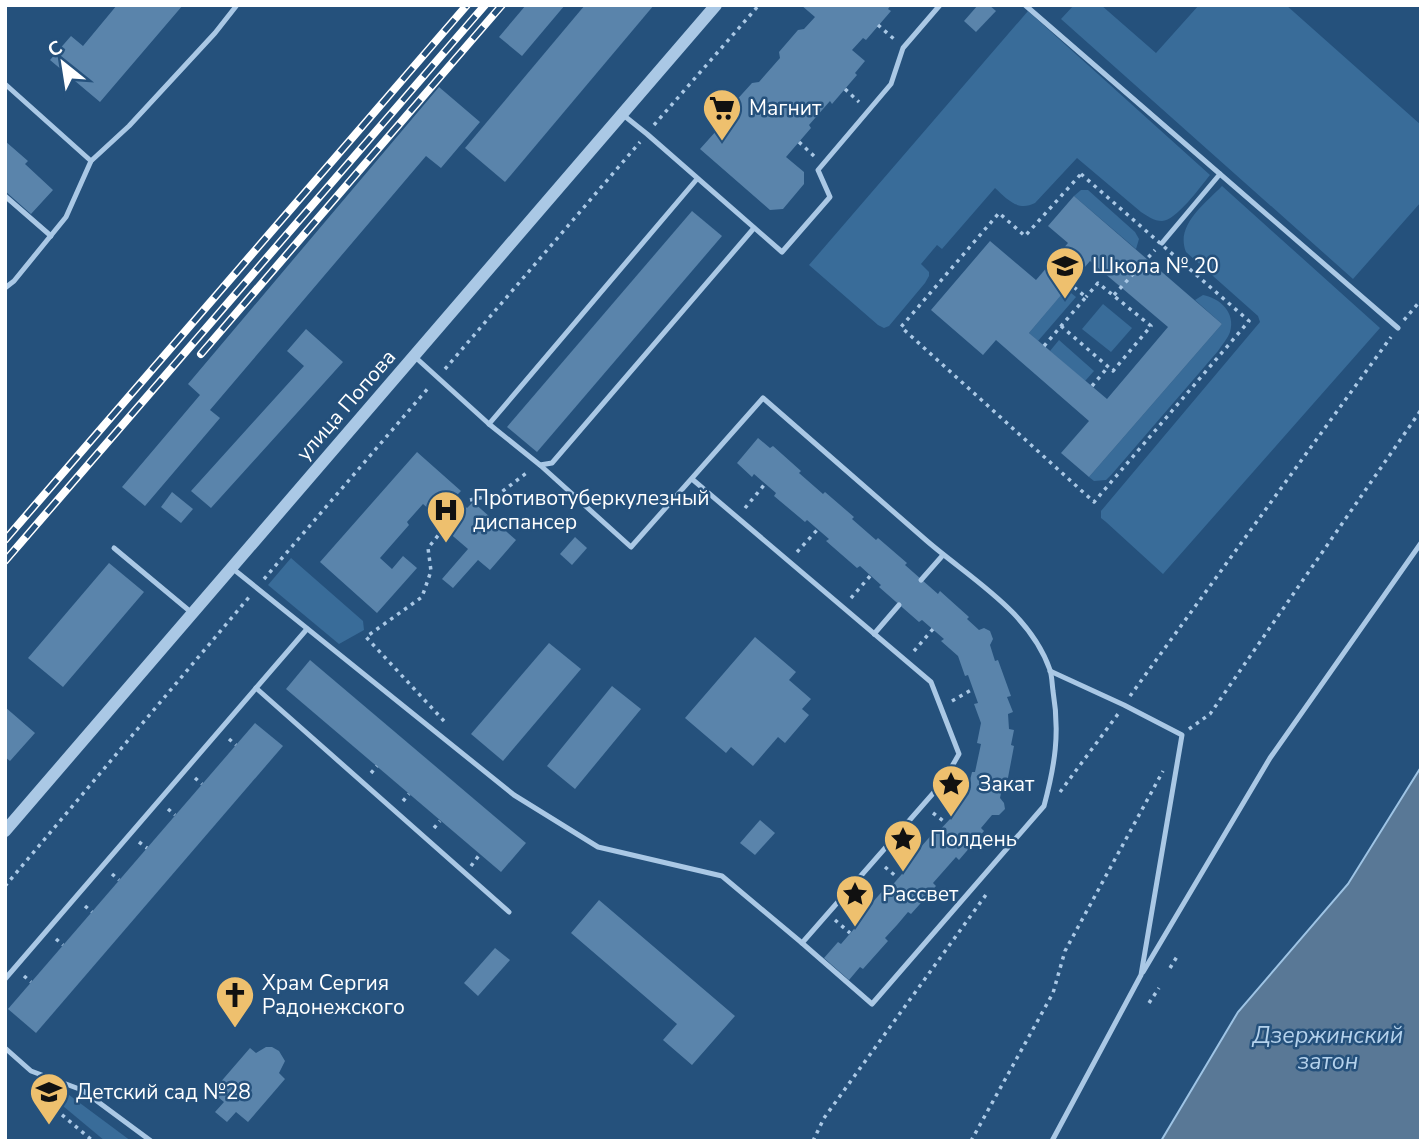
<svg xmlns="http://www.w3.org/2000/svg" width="1426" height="1146" font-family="'Nunito Sans',sans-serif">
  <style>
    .green { fill: #396c99 }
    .water { fill: #597896; stroke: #9ec4e5; stroke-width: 2 }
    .building { fill: #5a84ab; fill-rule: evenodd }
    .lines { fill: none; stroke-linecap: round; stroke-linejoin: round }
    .path { stroke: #aac8e5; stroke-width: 3.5; stroke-dasharray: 3.5 5; stroke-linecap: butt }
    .service { stroke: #aac8e5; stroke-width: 5 }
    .tertiary { stroke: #aac8e5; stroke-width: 12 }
    .rail-casing { stroke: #fff; stroke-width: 8 }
    .rail { stroke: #25517c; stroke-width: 5; stroke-dasharray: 16; stroke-linecap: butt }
    .labels { text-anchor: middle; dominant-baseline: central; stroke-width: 5; stroke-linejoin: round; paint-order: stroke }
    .poi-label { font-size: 21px; fill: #fff; stroke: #25517c; text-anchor: start }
    .street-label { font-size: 21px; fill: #fff; stroke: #25517c }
    .water-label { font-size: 23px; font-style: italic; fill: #b5d2ec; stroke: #25517c }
  </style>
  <rect width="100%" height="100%" fill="#25517c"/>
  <g class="green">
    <path d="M1074,5H1101L1156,53L1199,5H1286L1421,125V202L1353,279L1061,19Z"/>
    <path d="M1028,11L1210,175C1201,186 1176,221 1162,221C1154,221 1147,216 1141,212L1077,158L1035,203C1018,212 1007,199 995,188L942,249L937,245L921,264L929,272V276L925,283L889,326L884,328L878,325L809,265Z"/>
    <path d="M1222,186L1380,328L1163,574L1106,522L1101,518V511L1260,322L1258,316L1186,252C1175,225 1205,204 1222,186Z"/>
    <path d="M1081,190H1088L1135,232L1139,239L1136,249L1074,196Z"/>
    <path d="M1066,289L1076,297L1038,341L1029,333Z"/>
    <path d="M1203,295C1220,298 1236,313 1230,332C1228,338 1222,345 1218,351L1112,474L1106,480L1094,481L1089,477L1222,324L1195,300Z"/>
    <path d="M1103,304L1132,328L1111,352L1082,329Z"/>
    <path d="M1059,340L1094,371L1085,381L1050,351Z"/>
    <path d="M291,558L363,621L364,630L339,644L268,585Z"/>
    <path d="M50,1085L57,1086L131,1141H105L45,1091Z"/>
  </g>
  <path class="water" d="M1421,767V1141H1161L1238,1012L1348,884Z"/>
  <g class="building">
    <path d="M117,5H183L100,102L50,60L71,36L83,46Z"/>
    <path d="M526,5H565L522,56L499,37Z"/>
    <path d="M585,5H654L505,182L465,148Z"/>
    <path d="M801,5H891L888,9L891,11L866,40L863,38L852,50L865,61L855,73L857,75L832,104L830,101L809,125L811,128L786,157L804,172V184L783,209L770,210L700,149L734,111L733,104L752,83L759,82L780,58L779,52L798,30L804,29L815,17Z"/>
    <path d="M978,5H989L996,11L976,32L964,21Z"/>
    <path d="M439,87L480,122L441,168L426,156L210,410L220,418L145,506L122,487L200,395L188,384Z"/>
    <path d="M5,141L28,161L25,164L53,190L31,214L5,191Z"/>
    <path d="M1074,196L1222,324L1089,477L1061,453L1089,421L996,340L983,355L931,310L990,241L1036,280L1068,243L1048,226ZM1090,261L1168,327L1107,399L1029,333Z"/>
    <path d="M692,211L722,236L537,452L507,427Z"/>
    <path d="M306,329L343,362L211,508L191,491L304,366L287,351Z"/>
    <path d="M758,438L770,448L773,446L801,471L799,473L823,494L825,492L854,517L852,519L876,540L878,538L907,563L905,565L938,594L940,591L969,617L967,619L979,630L984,628L990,631L993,639L990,645L995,661L998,660L1011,696L1007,697L1013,712L1008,714L1009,729L1014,730L1011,745L1014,746L1007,783H1003L1000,798L1004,803L1005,809L999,815H992L981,828L984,831L959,860L956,857L933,883L936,886L911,914L908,912L897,925L885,938L888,941L863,969L860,967L849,980L824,958L838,942L841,944L860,922L857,920L886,887L889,889L908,867L905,865L934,832L936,834L951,818L956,812L953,810L967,793L972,772H975L981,744L977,743L981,723L974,704L978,703L968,675L965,676L958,656L941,641L944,639L922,620L919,622L879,587L881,585L860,566L857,568L826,541L829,539L807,520L805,522L774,496L776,493L754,474L752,477L737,463Z"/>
    <path d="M417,452L461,491L455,497L467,508L473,502L516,540L490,570L478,560L453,588L442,579L468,549L447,531L459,517L447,506L438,517L423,504L407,522L409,525L380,558L392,569L403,556L417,568L377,613L320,562Z"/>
    <path d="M172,492L193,509L181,523L161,507Z"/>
    <path d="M575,537L587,548L572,565L560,554Z"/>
    <path d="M109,563L144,592L63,687L28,658Z"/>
    <path d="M755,637L796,672L789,680L811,699L802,709L809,715L785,743L778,737L753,766L731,747L726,753L685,718Z"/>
    <path d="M549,643L581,669L503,761L471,734Z"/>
    <path d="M310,660L526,843L501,872L286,689Z"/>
    <path d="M612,686L641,709L575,789L547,766Z"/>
    <path d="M5,707L35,733L10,761L5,757Z"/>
    <path d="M255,723L283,746L36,1033L8,1009Z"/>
    <path d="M760,820L775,833L755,855L740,843Z"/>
    <path d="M599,900L735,1016L692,1065L663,1040L677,1024L571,933Z"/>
    <path d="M495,948L510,960L478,996L464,983Z"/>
    <path d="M266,1047H272L279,1051L285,1061L279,1073L285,1079L248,1122L236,1112L227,1122L215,1112L224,1102L212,1092L250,1048L256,1053Z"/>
  </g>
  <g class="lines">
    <g class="path">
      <path d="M878,25L894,39"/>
      <path d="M845,89L859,102"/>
      <path d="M654,125L759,5"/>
      <path d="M799,142L814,156"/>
      <path d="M1081,174L1249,321L1094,502L901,327L999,213L1025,236Z"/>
      <path d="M1114,295L1155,250"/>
      <path d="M1404,320L1421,300"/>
      <path d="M1061,326L1113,371L1151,326L1098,283L1086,297"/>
      <path d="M1044,346L1086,297L1070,284"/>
      <path d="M445,369L640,142"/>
      <path d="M1092,386L1108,367"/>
      <path d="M470,500L499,494L529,471"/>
      <path d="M745,508L765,484"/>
      <path d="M797,552L818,529"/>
      <path d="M264,579L430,386"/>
      <path d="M851,598L871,575"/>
      <path d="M914,651L933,629"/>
      <path d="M1130,696L1391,337"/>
      <path d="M952,701L973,689"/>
      <path d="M444,721L366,637L422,597L431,571L428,548L453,517"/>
      <path d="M1189,729L1210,714L1421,410"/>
      <path d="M229,739L236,745"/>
      <path d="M371,773L377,766"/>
      <path d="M195,778L202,784"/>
      <path d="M1060,792L1118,714"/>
      <path d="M403,801L409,794"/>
      <path d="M168,809L175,815"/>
      <path d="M933,813L946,823"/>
      <path d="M434,828L440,821"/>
      <path d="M139,842L147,848"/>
      <path d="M471,866L480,854"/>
      <path d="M885,867L898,878"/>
      <path d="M112,874L119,880"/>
      <path d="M5,886L250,596"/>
      <path d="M85,906L92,912"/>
      <path d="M835,920L850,933"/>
      <path d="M56,939L63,945"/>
      <path d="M1170,968L1178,955"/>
      <path d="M24,976L31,982"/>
      <path d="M1149,1003L1159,988"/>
      <path d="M36,1093L93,1141"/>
      <path d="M813,1141L824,1118L988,892"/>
      <path d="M971,1141L1053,993L1065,951L1163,771"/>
    </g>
    <g class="service">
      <path d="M1025,5L1220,174"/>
      <path d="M5,84L91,161"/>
      <path d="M622,114L647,134L782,252L830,197L818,170L891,84L903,48L940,5"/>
      <path d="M5,196L51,236"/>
      <path d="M1162,243L1220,174L1398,328"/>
      <path d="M5,288L14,281L66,217L91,161L129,126L215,33L237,5"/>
      <path d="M414,356L489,424L540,465L631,547L763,398C818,446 872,493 927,541C971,579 1030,612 1050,670C1052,676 1052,684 1053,691C1060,733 1055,765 1044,806L872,1004L802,943L943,782L959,754L931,682L692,479"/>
      <path d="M489,424L697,179"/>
      <path d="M540,465L552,463L754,228"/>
      <path d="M114,548L192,613"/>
      <path d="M232,568L514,795L598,847L722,876L802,943"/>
      <path d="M921,580L943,555"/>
      <path d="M874,634L899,605"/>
      <path d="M1050,671L1124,705L1182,735L1141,975L1052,1141"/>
      <path d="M256,688L509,912"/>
      <path d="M1143,972L1270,758L1421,543"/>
      <path d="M5,979L307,629"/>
      <path d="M5,1048L31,1071L82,1090L151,1141"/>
    </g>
    <path class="tertiary" d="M5,831L716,5"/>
    <g class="rail-casing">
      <g id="rail">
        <path d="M201,354L502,5"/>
        <path d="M5,540L467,5"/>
        <path d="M5,561L485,5"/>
      </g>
    </g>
    <use href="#rail" class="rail"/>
  </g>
  <defs>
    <g id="supermarket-pin" transform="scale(2.0125)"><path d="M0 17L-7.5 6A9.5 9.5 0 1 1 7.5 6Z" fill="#eec06e" stroke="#25517c"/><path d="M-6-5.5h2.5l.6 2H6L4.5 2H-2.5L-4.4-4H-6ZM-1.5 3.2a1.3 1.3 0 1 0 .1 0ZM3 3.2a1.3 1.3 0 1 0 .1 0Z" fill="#111"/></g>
    <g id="school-pin" transform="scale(2.0125)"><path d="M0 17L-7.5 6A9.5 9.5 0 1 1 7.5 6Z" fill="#eec06e" stroke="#25517c"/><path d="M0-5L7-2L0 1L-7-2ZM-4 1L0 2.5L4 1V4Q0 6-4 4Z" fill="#111"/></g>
    <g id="hospital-pin" transform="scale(2.0125)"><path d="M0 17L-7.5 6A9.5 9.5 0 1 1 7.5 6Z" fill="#eec06e" stroke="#25517c"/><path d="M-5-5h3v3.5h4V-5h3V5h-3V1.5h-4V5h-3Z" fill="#111"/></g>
    <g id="sight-pin" transform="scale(2.0125)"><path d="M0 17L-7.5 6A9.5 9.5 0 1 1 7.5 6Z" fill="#eec06e" stroke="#25517c"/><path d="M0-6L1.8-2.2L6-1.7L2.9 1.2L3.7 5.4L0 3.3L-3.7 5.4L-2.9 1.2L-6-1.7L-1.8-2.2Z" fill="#111"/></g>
    <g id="church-pin" transform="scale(2.0125)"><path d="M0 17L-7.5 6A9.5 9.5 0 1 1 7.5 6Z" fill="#eec06e" stroke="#25517c"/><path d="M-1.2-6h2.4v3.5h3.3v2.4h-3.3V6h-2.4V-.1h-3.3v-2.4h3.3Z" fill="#111"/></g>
  </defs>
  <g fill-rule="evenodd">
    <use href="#supermarket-pin" x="722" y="108"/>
    <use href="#school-pin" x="1065" y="266"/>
    <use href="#hospital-pin" x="446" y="510"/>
    <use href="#sight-pin" x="951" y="784"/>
    <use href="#sight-pin" x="903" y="839"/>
    <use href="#sight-pin" x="855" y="894"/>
    <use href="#church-pin" x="235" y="995"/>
    <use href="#school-pin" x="49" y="1092"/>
  </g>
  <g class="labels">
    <g class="poi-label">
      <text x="749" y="108">Магнит</text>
      <text x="1092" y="266">Школа № 20</text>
      <text x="473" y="498">Противотуберкулезный<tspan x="473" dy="24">диспансер</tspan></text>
      <text x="978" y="784">Закат</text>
      <text x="930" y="839">Полдень</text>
      <text x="882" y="894">Рассвет</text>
      <text x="262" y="983">Храм Сергия<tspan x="262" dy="24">Радонежского</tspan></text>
      <text x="76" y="1092">Детский сад №28</text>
    </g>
    <g class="street-label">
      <text transform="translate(346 405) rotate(-49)">улица Попова</text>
    </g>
    <g class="water-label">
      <text x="1328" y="1035">Дзержинский<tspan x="1328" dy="26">затон</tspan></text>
    </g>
  </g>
  <rect width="1426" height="1146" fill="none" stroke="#ffffff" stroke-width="14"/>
  <g transform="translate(63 63) rotate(330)" stroke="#25517c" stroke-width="5" paint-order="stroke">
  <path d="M0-5L12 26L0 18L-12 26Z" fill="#ffffff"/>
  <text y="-10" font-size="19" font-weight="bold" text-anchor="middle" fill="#ffffff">С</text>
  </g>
</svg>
